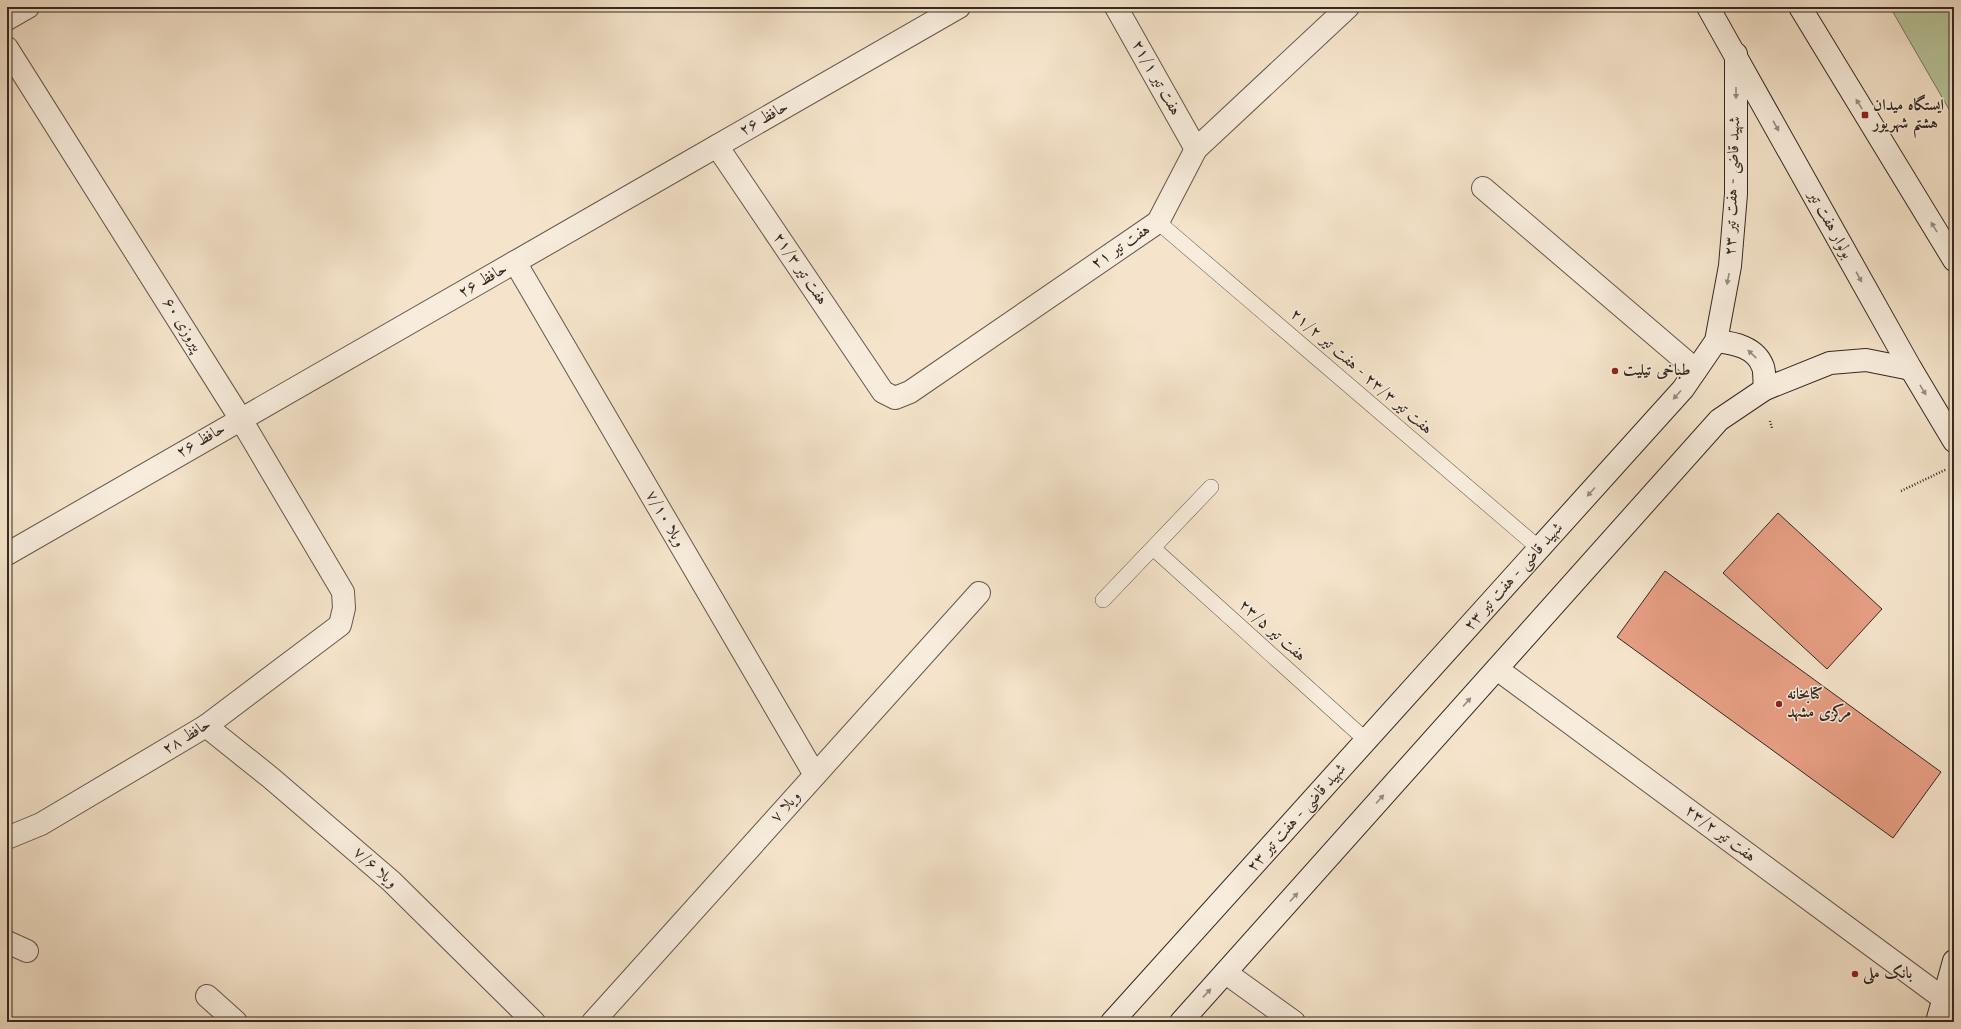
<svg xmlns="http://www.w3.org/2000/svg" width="1961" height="1029" font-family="'Old Standard TT',Amiri,serif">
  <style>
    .green { fill: #b7c59b; stroke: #76765e }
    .building { fill: #e89f85; stroke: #352821 }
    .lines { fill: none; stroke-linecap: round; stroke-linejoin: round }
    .lane-casing { stroke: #65574c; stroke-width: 16 }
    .street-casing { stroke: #65574c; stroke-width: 24 }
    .secondary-casing { stroke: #352821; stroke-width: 24 }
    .path { stroke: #352821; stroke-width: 2.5; stroke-dasharray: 1 2; stroke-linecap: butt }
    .lane { stroke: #f8eddd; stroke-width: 15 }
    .street { stroke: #f8eddd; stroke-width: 22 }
    .secondary { stroke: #f8eddd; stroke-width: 22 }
    .oneway { fill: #968a7f }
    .poi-dot { fill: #8f2418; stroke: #f8eddd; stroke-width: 1.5 }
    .labels { text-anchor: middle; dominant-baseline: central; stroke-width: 3; stroke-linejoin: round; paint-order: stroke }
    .street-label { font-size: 16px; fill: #352821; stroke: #f8eddd }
    .poi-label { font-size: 16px; font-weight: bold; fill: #352821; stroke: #f8eddd; text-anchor: start }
  </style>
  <rect width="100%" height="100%" fill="#f5e4cb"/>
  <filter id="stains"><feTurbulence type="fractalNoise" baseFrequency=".005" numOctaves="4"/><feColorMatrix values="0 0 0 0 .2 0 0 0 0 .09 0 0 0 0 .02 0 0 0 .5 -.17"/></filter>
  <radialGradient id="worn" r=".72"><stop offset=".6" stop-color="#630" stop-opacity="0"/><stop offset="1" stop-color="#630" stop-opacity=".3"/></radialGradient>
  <path class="green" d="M1890,7H1954V118Z"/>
  <g class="building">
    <path d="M1778,513L1882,609L1827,669L1723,573Z"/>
    <path d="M1665,571L1941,772L1893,838L1617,637Z"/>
  </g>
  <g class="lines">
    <g class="lane-casing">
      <g id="lane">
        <path d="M1158,222L1540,549"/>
        <path d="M1153,548L1367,741"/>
        <path d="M1103,600L1211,487"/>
      </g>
    </g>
    <g class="street-casing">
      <g id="street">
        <path d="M1116,7L1196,149"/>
        <path d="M7,19L28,7"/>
        <path d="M7,48L240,418L343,592L344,608L340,625L206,726L41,824L7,838"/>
        <path d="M717,146L883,392L895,398L910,392L1158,222L1196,149L1348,7"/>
        <path d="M1483,188L1696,370"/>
        <path d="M515,262L815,775"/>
        <path d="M7,554C323,370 642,190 959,7"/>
        <path d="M1497,669L1944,999"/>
        <path d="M206,726L271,778L391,881L534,1022"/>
        <path d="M7,942L27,951"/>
        <path d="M1226,973L1294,1022"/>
        <path d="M207,996L236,1022"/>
        <path d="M593,1022L979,593"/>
      </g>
    </g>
    <g class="secondary-casing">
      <g id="secondary">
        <path d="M1708,7L1911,369L1954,441"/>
        <path d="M1800,7L1954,260"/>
        <path d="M1716,341C1734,343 1756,347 1763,367C1765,373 1764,382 1765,389"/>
        <path d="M1112,1022L1683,389L1716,341L1730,266L1736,194V54"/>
        <path d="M1181,1022L1719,420L1765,389L1830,363L1866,360L1911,369"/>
        <path d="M1937,1022L1954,961"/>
      </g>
    </g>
    <g class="path">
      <path d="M1770,421L1772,428"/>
      <path d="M1901,491L1947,469"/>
    </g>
    <use href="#lane" class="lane"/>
    <use href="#street" class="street"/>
    <use href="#secondary" class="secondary"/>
  </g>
  <defs><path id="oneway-solid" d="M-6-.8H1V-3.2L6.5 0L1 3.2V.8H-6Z"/></defs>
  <g class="oneway">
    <use href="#oneway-solid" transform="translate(1736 93) rotate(90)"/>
    <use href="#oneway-solid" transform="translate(1859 104) rotate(-122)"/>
    <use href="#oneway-solid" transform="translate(1776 126) rotate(61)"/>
    <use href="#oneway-solid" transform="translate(1934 227) rotate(-121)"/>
    <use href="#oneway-solid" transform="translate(1859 277) rotate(61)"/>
    <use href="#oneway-solid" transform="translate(1728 279) rotate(101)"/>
    <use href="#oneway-solid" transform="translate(1752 354) rotate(-137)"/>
    <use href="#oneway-solid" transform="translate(1923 390) rotate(59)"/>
    <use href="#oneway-solid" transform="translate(1677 395) rotate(132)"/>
    <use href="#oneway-solid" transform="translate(1591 492) rotate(132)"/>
    <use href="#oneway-solid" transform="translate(1467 702) rotate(-48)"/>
    <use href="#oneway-solid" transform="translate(1380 799) rotate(-48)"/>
    <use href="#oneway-solid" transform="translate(1294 897) rotate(-48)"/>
    <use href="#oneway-solid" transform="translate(1207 993) rotate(-47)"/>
  </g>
  <g class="poi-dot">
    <rect x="1861" y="111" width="8" height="8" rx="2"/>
    <circle cx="1615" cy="371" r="4"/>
    <circle cx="1779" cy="704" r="4"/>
    <circle cx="1855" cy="974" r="4"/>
  </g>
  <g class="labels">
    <g class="street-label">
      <text transform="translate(1156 78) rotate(61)">هفت تیر ۲۱/۱</text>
      <text transform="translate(764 119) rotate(-30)">حافظ ۲۶</text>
      <text transform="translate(1733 186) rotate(-88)">شهید قاضی - هفت تیر ۲۳</text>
      <text transform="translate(1830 225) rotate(61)">بولوار هفت تیر</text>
      <text transform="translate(1121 247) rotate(-34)">هفت تیر ۲۱</text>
      <text transform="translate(800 269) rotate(56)">هفت تیر ۲۱/۳</text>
      <text transform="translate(483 281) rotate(-30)">حافظ ۲۶</text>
      <text transform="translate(182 325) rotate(58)">پیروزی ۶۰</text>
      <text transform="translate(1361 372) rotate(41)">هفت تیر ۲۳/۳ - هفت تیر ۲۱/۲</text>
      <text transform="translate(201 441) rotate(-30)">حافظ ۲۶</text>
      <text transform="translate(665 519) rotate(60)">ویلا ۷/۱۰</text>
      <text transform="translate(1514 577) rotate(-48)">شهید قاضی - هفت تیر ۲۳</text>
      <text transform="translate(1272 631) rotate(42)">هفت تیر ۲۳/۵</text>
      <text transform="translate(187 737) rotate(-32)">حافظ ۲۸</text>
      <text transform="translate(786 807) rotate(-48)">ویلا ۷</text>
      <text transform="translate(1297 818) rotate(-48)">شهید قاضی - هفت تیر ۲۳</text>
      <text transform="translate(1720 834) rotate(37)">هفت تیر ۲۳/۲</text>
      <text transform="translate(375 868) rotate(42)">ویلا ۷/۶</text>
    </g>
    <g class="poi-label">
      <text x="1873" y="106">ایستگاه میدان<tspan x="1873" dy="18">هشتم شهریور</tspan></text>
      <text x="1623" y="371">طباخی تیلیت</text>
      <text x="1787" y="695">کتابخانه<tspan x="1787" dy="18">مرکزی مشهد</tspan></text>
      <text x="1863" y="974">بانک ملی</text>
    </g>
  </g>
  <rect width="1961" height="1029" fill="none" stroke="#f5e4cb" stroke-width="24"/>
  <rect x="8" y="8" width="1945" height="1013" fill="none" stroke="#352821" stroke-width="2"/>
  <rect x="12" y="12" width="1937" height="1005" fill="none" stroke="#352821"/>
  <rect width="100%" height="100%" filter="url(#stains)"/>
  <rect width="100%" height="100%" fill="url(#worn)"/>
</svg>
